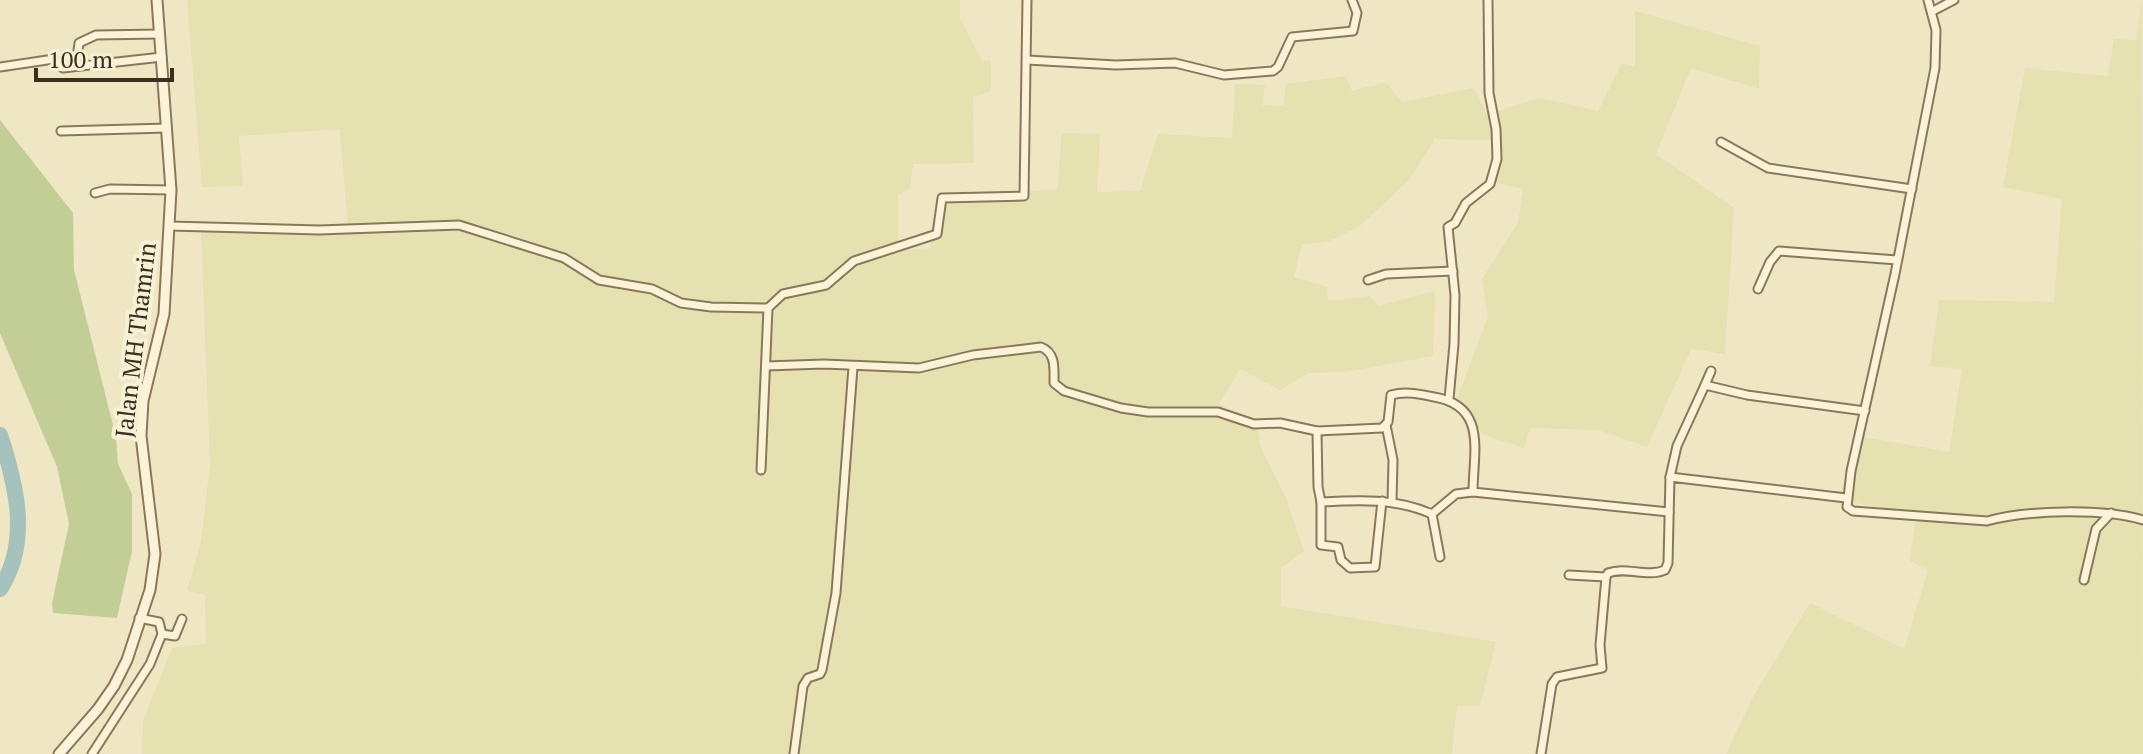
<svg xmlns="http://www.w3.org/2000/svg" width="2143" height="754" font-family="'PT Serif',serif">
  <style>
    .farmland { fill: #e5e1b1 }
    .green { fill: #c3ce97 }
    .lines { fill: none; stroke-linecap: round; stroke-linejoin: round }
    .river { stroke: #a6c2bc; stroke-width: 16 }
    .minor-casing { stroke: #8b785a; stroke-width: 11 }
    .tertiary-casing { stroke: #8b785a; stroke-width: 13 }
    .minor { stroke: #faf3d8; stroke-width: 7 }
    .tertiary { stroke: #faf3d8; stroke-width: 9 }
    .labels { text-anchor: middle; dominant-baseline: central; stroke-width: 8; stroke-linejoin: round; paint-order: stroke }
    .street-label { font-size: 24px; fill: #3a2e1e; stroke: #f6f0d4 }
  </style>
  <rect width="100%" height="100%" fill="#efe6c4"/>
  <g class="farmland">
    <path d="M187,0H960V19L982,60L991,61V91L973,97L974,163L913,164L910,188L898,195V251L930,248L933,218L959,193L1057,190L1062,133L1100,134L1097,192L1140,191L1158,134L1232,138L1235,84L1265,85L1262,105L1283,106L1286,84L1345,76L1352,91L1386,82L1402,102L1474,88L1487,114L1540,98L1598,111L1622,63L1635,67V11L1760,46L1759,89L1691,68L1656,154L1734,208L1725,354L1691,349L1647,447L1598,430L1530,428L1524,448L1484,435L1456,401L1488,317L1482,279L1518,223L1523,189L1493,182V140L1435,139L1409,180L1361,225L1327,242L1302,244L1294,277L1327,287L1328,301L1369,296L1379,306L1435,291L1433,356L1346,372L1308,373L1280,390L1240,369L1219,404L1257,425L1260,446L1286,498L1304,551L1281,568V606L1496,642L1480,706H1457L1452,754H142L143,721L172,648L206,644L205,594L187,591L201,541L210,465L201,230L348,228L340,129L239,136L243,186L202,187Z"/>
    <path d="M2142,0L2143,754H1726L1754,695L1810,603L1904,649L1928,570L1910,561L1916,514L1840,500L1856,436L1949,452L1962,369L1930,366L1939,300L2054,302L2062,199L2003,187L2025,68L2108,76L2114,39L2136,40Z"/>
  </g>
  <path class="green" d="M0,120L73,213L74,270L116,437L118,464L132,494V551L117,618L53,613L52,603L69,524L57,467L0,333Z"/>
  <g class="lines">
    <path class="river" d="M0,435C16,484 31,542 0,589"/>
    <g class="minor-casing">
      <g id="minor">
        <path d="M1928,0L1936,30L1935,68L1895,274L1851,471L1847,507L1853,511L1987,521C2027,510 2103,508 2143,520"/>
        <path d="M1933,11L1954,0"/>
        <path d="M1027,60L1116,65L1175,63L1224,75L1273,71L1278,67L1292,37L1353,31L1357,13L1352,0"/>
        <path d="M76,65L79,43L96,35L160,34"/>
        <path d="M0,67L54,59L63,68L162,57"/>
        <path d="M61,131L167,128"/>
        <path d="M1721,142L1768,168L1912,189"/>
        <path d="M95,193L110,189L171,190"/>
        <path d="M169,226L319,230L459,225L564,258L599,280L652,289L681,303L711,307L768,308L761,470"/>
        <path d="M1368,280L1386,274L1453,271"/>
        <path d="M1758,289L1770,262L1779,251L1897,260"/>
        <path d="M768,308L783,294L826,285L854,261L937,234L942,198L1024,196L1027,0"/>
        <path d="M766,366L824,364L919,368L973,355L1041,347C1056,353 1054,368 1054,383L1064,391L1121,408L1148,412H1218L1254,424L1280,423L1317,431L1382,428L1388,422L1391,395C1406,391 1420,394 1434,397C1488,406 1473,453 1473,492L1669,512"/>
        <path d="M1705,385L1711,371"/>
        <path d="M1449,399L1454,344L1455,295L1448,227L1455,223L1466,203L1490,184L1497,159L1496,129L1489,93L1488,0"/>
        <path d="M1386,425L1393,460L1392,502"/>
        <path d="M1317,431L1318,487L1321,502C1359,500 1396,498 1432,514L1456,494L1473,492"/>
        <path d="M1670,477L1677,446L1705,385L1747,395L1865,411"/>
        <path d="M1321,502V545L1338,547L1341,560L1350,568L1375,567L1382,501"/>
        <path d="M1432,514L1440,557"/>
        <path d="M1569,575L1606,577"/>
        <path d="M2084,580L2096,529L2111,513"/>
        <path d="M162,634L175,636L182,619"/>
        <path d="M92,754L150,664L162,634L159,622L139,618"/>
        <path d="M794,754L803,686L808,678L820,674L822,670L836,593L853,367"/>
        <path d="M1541,754L1552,684L1557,677L1602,668L1600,645L1606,577L1608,573C1626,566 1647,578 1665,570L1668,563L1670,477L1846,498"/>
      </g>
    </g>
    <g class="tertiary-casing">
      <path id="tertiary" d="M59,754L98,709L114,686L127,660L150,590L155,554L141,436L143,401L164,314L171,190L157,0"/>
    </g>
    <use href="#minor" class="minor"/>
    <use href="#tertiary" class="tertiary"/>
  </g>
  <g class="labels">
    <g class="street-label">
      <text transform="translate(135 340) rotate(-83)">Jalan MH Thamrin</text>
    </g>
  </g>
  <path d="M36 68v12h136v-12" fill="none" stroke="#3a2e1e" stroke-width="4"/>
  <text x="48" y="68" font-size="24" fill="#3a2e1e" stroke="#f6f0d4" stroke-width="6" paint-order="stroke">100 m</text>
</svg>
